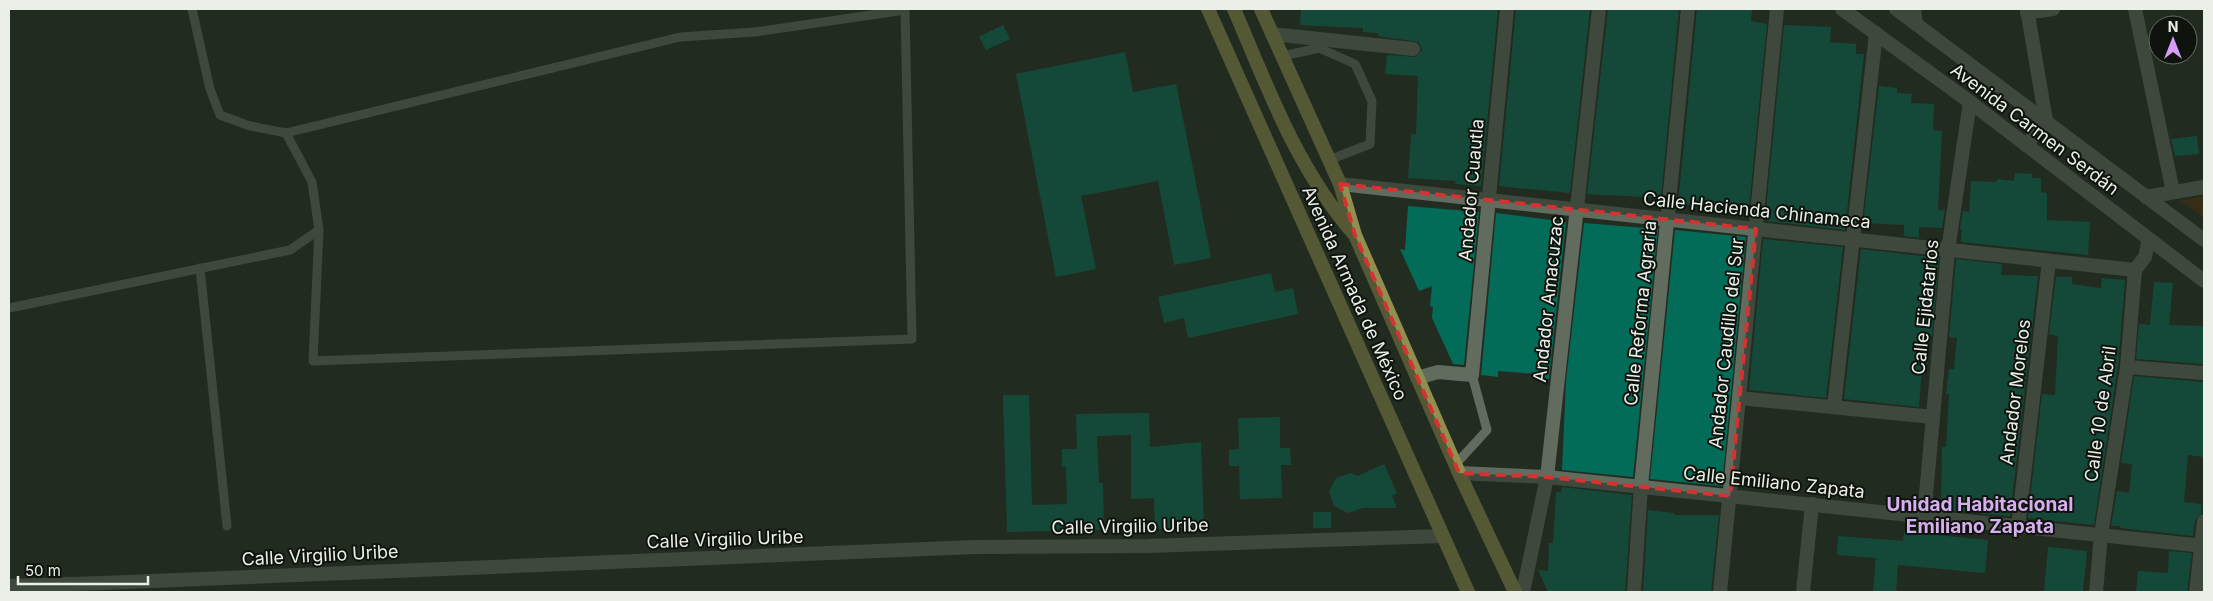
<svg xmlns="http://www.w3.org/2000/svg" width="2213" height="601" font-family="Inter,sans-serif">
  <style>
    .green { fill: #4c2f0b }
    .building { fill: #036c58 }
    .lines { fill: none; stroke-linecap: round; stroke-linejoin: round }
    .service { stroke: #616b5e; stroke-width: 9 }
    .minor { stroke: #616b5e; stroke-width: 14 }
    .tertiary { stroke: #616b5e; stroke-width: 14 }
    .primary { stroke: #918f4f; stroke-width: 14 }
    .marked { fill: none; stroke: #d73232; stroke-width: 4; stroke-dasharray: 10 6; stroke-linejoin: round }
    .labels { text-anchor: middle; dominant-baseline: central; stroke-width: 4; stroke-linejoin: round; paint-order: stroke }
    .street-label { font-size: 18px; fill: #eaf0e8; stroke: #0f130e }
    .neighbourhood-label { font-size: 19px; font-weight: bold; fill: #d7aeef; stroke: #0f130e }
  </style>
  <rect width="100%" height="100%" fill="#232c20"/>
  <path class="green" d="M2204,196V218L2180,200Z"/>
  <g class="building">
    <path d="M1301,9H1498L1481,186L1455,184L1456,181L1408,178L1411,134H1416L1418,76L1385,74L1387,55L1416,57L1422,50L1419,42L1378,36V33L1363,32V28L1300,25Z"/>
    <path d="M1516,9H1590L1570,193L1499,186Z"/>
    <path d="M1608,9H1679L1661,198L1587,194Z"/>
    <path d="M1697,9H1752L1751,21L1767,24L1749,208L1678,204Z"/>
    <path d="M1003,25L1010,39L986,50L979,37Z"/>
    <path d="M1784,25L1831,27L1830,42L1856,44V54H1864L1845,230L1767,221L1766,209Z"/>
    <path d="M1125,52L1133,92L1176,84L1211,258L1174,265L1158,181L1081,196L1096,269L1056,277L1016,74Z"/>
    <path d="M1879,86L1897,88V93L1912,94L1911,103L1934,104L1933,130L1942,131L1938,210H1945L1942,228L1919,227V238L1904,236V225L1863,223Z"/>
    <path d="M2197,136L2199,154L2175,156L2171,139Z"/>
    <path d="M2015,173L2032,174V178H2041V192L2047,193V220L2090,222L2088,255L1961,242L1962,229H1960L1963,211L1969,212L1971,181L1997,182V179L2014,181Z"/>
    <path d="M1408,206L1479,212L1464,365L1453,364L1432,318L1433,307L1430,306L1432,286L1419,291L1400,249L1405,250Z"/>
    <path d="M1496,213L1566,222L1549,379L1535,378V374L1498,371V377L1481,375Z"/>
    <path d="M1584,223L1658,229L1633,477L1562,470L1566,381Z"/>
    <path d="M1675,230L1746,237L1722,486L1650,479Z"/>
    <path d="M1763,239L1843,247L1826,398L1749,390Z"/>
    <path d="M1861,249L1939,258L1932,336H1929L1927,366H1922L1919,407L1844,399Z"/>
    <path d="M1956,259L2002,264L2001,275L2038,276L2010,516L1982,514V512L1941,510L1942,447H1946L1949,394H1946L1949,369H1954L1957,338L1949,337Z"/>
    <path d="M1271,273L1275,292L1293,288L1298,314L1188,338L1184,318L1164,323L1158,297Z"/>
    <path d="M2056,277H2072V284L2101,288L2102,278L2125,280L2118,366L2094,525L2028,518L2042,394L2055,395L2058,336L2049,334Z"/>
    <path d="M2154,282L2173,283L2169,325L2204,326V364L2136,359L2139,324L2150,325Z"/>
    <path d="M2134,376L2204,382V457L2188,455L2184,502L2201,504V513L2195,520L2193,536L2120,528L2121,526H2111L2117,491L2129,493L2132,464L2121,463Z"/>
    <path d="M1003,395H1029L1032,505L1067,504L1066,467H1062V449H1077L1076,414L1149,413L1150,447L1201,442L1204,527L1155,529L1154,498L1131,499V435L1097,436L1099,483H1103L1104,530L1007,532Z"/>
    <path d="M1280,417V448H1290L1291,465H1281L1282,498L1240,499L1239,466H1229V450L1239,449L1238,418Z"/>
    <path d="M1384,464L1397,493L1392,496L1397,508H1363L1348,513L1334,506L1329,492L1336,478L1351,473L1357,476Z"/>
    <path d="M1562,487L1632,495L1625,592H1548L1538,570L1548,571L1549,543H1553L1556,492H1561Z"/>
    <path d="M1648,510L1674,513V515H1719L1711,592H1643Z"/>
    <rect x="1313" y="512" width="18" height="16"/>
    <path d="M1904,532L1988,540L1985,573L1898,565L1896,592H1873L1876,558L1837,555L1838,536L1903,541Z"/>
    <path d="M2048,547L2087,551L2083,592H2044Z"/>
    <path d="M2169,551L2192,553L2187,592H2136L2138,571L2168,573Z"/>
  </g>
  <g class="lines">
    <g class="service">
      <path d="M192,9L210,89L220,115L250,126L286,133L680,37L755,32L905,10L912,339L313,361L319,230L312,182L286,133"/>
      <path d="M1283,56L1319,48L1355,64L1372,101L1370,144L1329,160"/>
      <path d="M200,268L227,526"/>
      <path d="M9,308L290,250L319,230"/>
      <path d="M1455,465L1487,430L1472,375"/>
    </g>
    <g class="minor">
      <path d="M1914,9L1916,24"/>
      <path d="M2135,9L2173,192"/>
      <path d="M2027,13L2053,9"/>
      <path d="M1272,34L1413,49"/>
      <path d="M2026,145L2046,121L2027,9"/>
      <path d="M1340,184L2135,270L2145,257L2149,239"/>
      <path d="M2146,197L2204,187"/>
      <path d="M2127,367L2204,373"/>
      <path d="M1417,378L1438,372L1472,375L1507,9"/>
      <path d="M1739,398L1933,417"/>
      <path d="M1834,407L1876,33"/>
      <path d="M1459,473L1547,477L2204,546"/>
      <path d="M1924,517L1948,250L1970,102"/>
      <path d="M2018,527L2049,261"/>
      <path d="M9,586L103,583L975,547L1148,546L1443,536"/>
      <path d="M1523,592L1547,477L1599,9"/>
      <path d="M1634,592L1641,486L1688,9"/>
      <path d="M1720,592L1777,9"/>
      <path d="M1803,592L1812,504"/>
      <path d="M2096,592L2101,535L2127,367L2135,270"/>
      <path d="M2196,592L2204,521"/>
    </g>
    <g class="tertiary">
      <path d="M1842,9L1970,102L2204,281"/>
      <path d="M1896,9L2204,240"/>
    </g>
    <g class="primary">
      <path d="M1208,9L1468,592"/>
      <path d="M1234,9C1268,88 1296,167 1353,233"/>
      <path d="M1261,9L1340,184L1355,235L1459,473L1515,592"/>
    </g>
  </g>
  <path d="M0 0H2213V601H0ZM1340,184L1756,229L1730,496L1547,477L1459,473L1355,235Z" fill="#232c20" fill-opacity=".55" fill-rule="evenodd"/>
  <path class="marked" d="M1340,184L1756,229L1730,496L1547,477L1459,473L1355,235Z"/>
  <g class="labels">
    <g class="street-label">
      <text transform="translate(2035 129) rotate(37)">Avenida Carmen Serdán</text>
      <text transform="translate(1471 190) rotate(-85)">Andador Cuautla</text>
      <text transform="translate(1757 210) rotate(6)">Calle Hacienda Chinameca</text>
      <text transform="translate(1355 293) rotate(66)">Avenida Armada de México</text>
      <text transform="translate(1548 299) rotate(-84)">Andador Amacuzac</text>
      <text transform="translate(1925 307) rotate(-84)">Calle Ejidatarios</text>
      <text transform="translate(1640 313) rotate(-84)">Calle Reforma Agraria</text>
      <text transform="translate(1726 343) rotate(-84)">Andador Caudillo del Sur</text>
      <text transform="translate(2015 392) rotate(-83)">Andador Morelos</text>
      <text transform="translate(2100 414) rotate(-82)">Calle 10 de Abril</text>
      <text transform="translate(1774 482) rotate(6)">Calle Emiliano Zapata</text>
      <text transform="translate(1130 526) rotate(-1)">Calle Virgilio Uribe</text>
      <text transform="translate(725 539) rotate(-2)">Calle Virgilio Uribe</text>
      <text transform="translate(320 555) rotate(-3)">Calle Virgilio Uribe</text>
    </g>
    <g class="neighbourhood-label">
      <text x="1980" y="504">Unidad Habitacional<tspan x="1980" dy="22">Emiliano Zapata</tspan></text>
    </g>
  </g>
  <rect width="2213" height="601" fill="none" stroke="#eaf0e8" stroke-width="20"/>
  <g transform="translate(2173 40)"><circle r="24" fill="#0f130e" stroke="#676b65"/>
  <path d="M0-4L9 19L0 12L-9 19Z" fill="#d89bf8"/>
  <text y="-8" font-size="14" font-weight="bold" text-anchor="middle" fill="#eaf0e8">N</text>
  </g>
  <path d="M18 576v8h130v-8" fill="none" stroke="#eaf0e8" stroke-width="2.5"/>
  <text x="25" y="576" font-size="15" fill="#eaf0e8" stroke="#0f130e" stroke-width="4" paint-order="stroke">50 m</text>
</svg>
